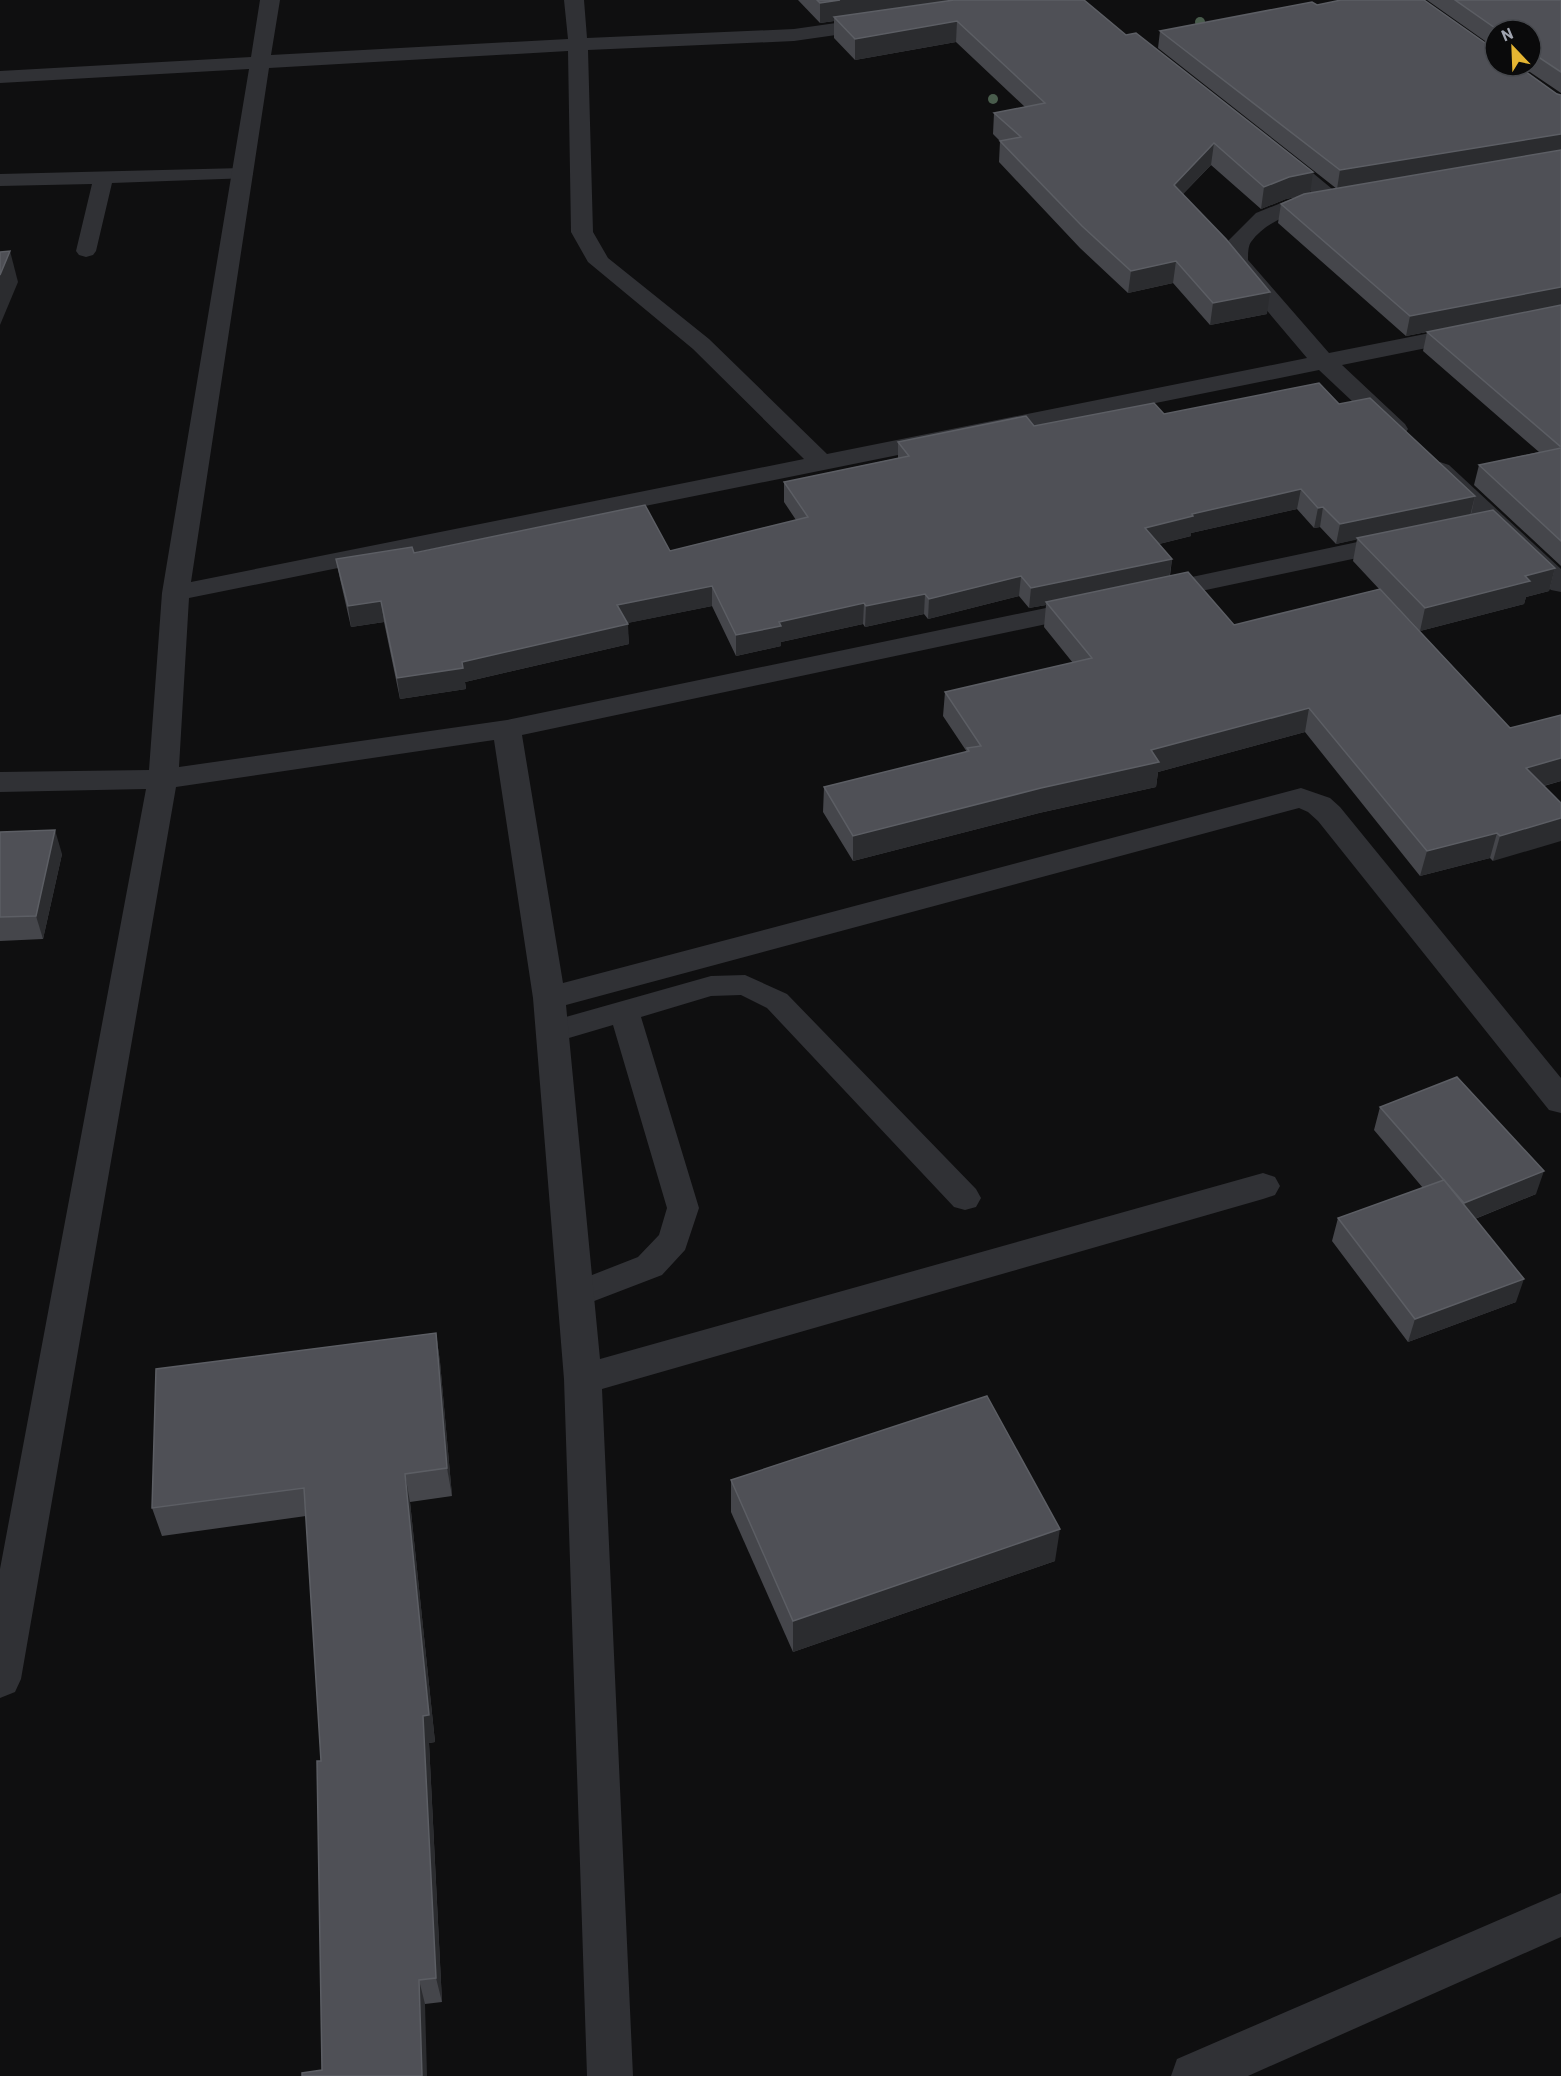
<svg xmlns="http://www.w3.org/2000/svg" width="1561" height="2076" font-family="Barlow,sans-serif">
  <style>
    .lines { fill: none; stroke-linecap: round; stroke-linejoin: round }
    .service { fill: #303135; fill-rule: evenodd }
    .minor { fill: #303135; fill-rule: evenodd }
    .tree { fill: #495c4c }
    .wall { fill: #45464b; fill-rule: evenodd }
    .shaded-wall { fill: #2b2c2f }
    .building { fill: #4f5056; stroke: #5c5e64; stroke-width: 1.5 }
  </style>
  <rect width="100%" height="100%" fill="#0f0f10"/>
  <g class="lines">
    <g class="service">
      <path d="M243,168L250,170L253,174L250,178L112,183L96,251L93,255L86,257L79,255L76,251L92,184L0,186V174Z"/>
      <path d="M745,975L787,994L976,1189L981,1198L976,1207L965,1210L954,1207L767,1008L741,995L711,996L641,1017L699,1208L685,1250L662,1275L576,1308L564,1304L559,1295L564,1286L638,1257L659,1235L667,1208L613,1025L552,1043L541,1040L537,1032L541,1024L711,976Z"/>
    </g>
    <g class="minor">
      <path d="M260,0H280L271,55L568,39L564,0H584L587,38L794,29L878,17L885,19L888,23L885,27L878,29L794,41L588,50L593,232L608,258L709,339L827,454L1307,358L1225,261L1228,241L1256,213L1286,201L1315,195L1268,159L1265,154L1268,149L1276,148L1284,149L1343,198L1340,203C1309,210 1271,214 1251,242C1248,246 1248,255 1248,260L1329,353L1561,307V321L1342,365L1405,424L1408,429L1405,434L1396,436L1387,434L1319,370L189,598L179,767L507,720L1089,599L1099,601L1103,607L1099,613L1089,615L522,735L563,983L1301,788L1330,798L1340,807L1561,1078V1113L1549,1110L1318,821L1308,812L1299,808L566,1005L600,1359L1263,1173L1275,1177L1280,1186L1275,1195L1263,1199L602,1389L633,2076H587L564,1379L533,998L494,740L176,787L21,1679L15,1692L0,1698V1569L146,789L0,792V772L149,770L162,593L249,69L0,83V71L251,57ZM568,51L571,232L588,262L693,349L804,459L191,582L269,68Z"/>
      <path d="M1440,462L1449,465L1561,569V592L1551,590L1431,475L1427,470L1431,465Z"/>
      <path d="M1400,533L1409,535L1413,541L1409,547L1154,601L1144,599L1140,593L1144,587L1154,585Z"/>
      <path d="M1561,1893V1937L1248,2076H1171L1177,2059Z"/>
    </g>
  </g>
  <g class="tree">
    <circle cx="1200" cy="22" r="5"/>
    <circle cx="993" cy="99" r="5"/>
  </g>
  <g class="wall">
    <path d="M798,0H1084L1310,193L1337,189L1158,48L1160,31L1317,5L1561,95V566L1474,485L1479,465L1539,452L1423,351L1427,332L1462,325L1406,336L1278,223L1281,204L1301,196L1286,199L1261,209L1211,165L1183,194L1267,314L1210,325L1173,283L1128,293L1080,248L999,162L1000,141L993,134L994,113L1025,107L956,42L855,60L834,38V21L820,23Z"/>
    <path d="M1427,0H1561V93L1521,66H1531V30H1495V48Z"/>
    <path d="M1339,404L1475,496L1471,515L1555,568L1549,591L1526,597L1524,604L1420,631L1387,596L1510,728L1561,715V781L1544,786L1493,861L1490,858L1420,876L1305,732L1158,772L1156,787L1039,813L853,861L823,812L824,787L967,752L943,716L945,692L1073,663L1044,627L1046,605L1029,608L1019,596L928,619L924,614L865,627L863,624L781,642V646L736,656L712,606L627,623L629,644L465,682L466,689L400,699L384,622L351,627L340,579L336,559L414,553L670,551L796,520L784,502V482L898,458V442L1034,426L1164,414ZM1297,509L1314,528L1320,527L1336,544L1357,539L1353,561L1380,590L1234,625L1170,576L1172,559L1159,544L1191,536V533Z"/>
    <path d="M0,832L62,854L43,939L0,941Z"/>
    <path d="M1380,1107L1536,1194L1475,1219L1516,1302L1408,1342L1332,1241L1338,1218L1423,1188L1374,1130Z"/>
    <path d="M436,1333L440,1362L452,1496L410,1502L435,1742L429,1743L442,2002L425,2004L322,2070L321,1761L306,1516L162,1536L152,1508Z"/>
    <path d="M731,1480L1055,1561L793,1652L731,1512Z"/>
  </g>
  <g class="shaded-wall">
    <path d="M840,0H979L834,17V21L820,23V3Z"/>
    <path d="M957,21L956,42L855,60V39Z"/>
    <path d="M1561,134V152L1337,189L1340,170Z"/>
    <path d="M1214,143L1211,165L1171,206L1174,185Z"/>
    <path d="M1313,172L1310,194L1286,199L1261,209L1264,187L1289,177Z"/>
    <path d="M10,251L18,282L0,325V275Z"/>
    <path d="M1176,261L1173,283L1128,293L1131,271Z"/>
    <path d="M1561,287V306L1406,336L1410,316Z"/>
    <path d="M1270,292L1267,314L1210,325L1213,303Z"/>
    <path d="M1301,489L1297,509L1191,533V536L1143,548L1145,528L1192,514Z"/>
    <path d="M1475,496L1470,516L1336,544L1340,524Z"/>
    <path d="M1323,507L1320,527L1314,528L1318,508Z"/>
    <path d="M1172,559L1169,579L1046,602V605L1029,608L1031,588Z"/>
    <path d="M1555,568L1549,591L1526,597L1524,604L1420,631L1425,608L1525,576Z"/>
    <path d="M1021,576L1019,596L928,619L929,599Z"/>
    <path d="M712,586V606L618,625L617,605Z"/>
    <path d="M925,594L924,614L865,627L866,606Z"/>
    <path d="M381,601L384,622L351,627L348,606Z"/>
    <path d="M864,603L863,624L781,642V646L736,656V635L779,622Z"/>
    <path d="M628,624L629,644L465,682L466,689L400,699L397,678L462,662Z"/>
    <path d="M1309,708L1305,732L1158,772L1156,787L1039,813L853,861V836L1041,788L1151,750Z"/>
    <path d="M1561,758V781L1519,792L1526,768Z"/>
    <path d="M1561,818V841L1493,861L1500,836Z"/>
    <path d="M55,830L62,854L43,939L36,916Z"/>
    <path d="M1497,833L1490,858L1420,876L1427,851Z"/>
    <path d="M1544,1171L1536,1194L1457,1226L1464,1203Z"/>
    <path d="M1524,1279L1516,1302L1408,1342L1415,1319Z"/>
    <path d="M436,1333L440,1362L452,1496L447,1468Z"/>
    <path d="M405,1474L410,1502L435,1742L429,1743L442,2002L436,1978L423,1716Z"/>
    <path d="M1060,1529L1055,1561L793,1652V1621Z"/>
    <path d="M419,1980L425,2004L427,2076H422Z"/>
  </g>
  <g class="building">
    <path d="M817,0H840L820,3Z"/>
    <path d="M954,0H1084L1126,35L1136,33L1313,172L1289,177L1264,187L1214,143L1174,185L1226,239L1270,292L1213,303L1176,261L1131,271L1082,226L1000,141L1021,137L994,113L1045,103L957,21L855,39L834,17Z"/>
    <path d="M1341,0H1424L1495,50V66H1518L1557,94L1561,95V134L1340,170L1160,31L1312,2L1317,5Z"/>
    <path d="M1455,0H1561V72L1531,52V30H1498Z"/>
    <path d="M1561,150V287L1410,316L1281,204L1304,194Z"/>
    <path d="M10,251L0,275V252Z"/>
    <path d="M1561,305V447L1427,332Z"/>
    <path d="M1319,383L1339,404L1370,398L1475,496L1340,524L1323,507L1318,508L1301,489L1192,514L1193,516L1145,528L1172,559L1031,588L1021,576L929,599L925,594L866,606L864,603L779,622L781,626L736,635L712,586L617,605L628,624L462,662L463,668L397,678L381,601L348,606L336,559L412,547L414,553L645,505L670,551L808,517L784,482L909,456L898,442L1026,416L1034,426L1154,403L1164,414Z"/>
    <path d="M1561,448V541L1479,465Z"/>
    <path d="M1493,510L1555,568L1525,576L1530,581L1425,608L1357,538Z"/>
    <path d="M1188,572L1234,625L1380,589L1510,728L1561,715V758L1526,768L1561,803V818L1500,836L1497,833L1427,851L1309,708L1151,750L1159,762L1041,788L853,836L824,787L969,751L967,748L981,746L945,692L1092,658L1046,602Z"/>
    <path d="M55,830L36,916L0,917V832Z"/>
    <path d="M1457,1077L1544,1171L1464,1203L1380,1107Z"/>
    <path d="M1444,1180L1524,1279L1415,1319L1338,1218Z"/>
    <path d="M436,1333L447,1468L405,1474L429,1715L423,1716L436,1978L419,1980L422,2076H302V2073L322,2070L317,1761H321L304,1488L152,1508L156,1369Z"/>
    <path d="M987,1396L1060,1529L793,1621L731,1480Z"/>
  </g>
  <g transform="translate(1513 48) rotate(337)"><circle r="28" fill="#0a0a0b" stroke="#46484d" stroke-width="1.5"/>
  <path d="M0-4.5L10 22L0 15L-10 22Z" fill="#e5b532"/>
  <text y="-9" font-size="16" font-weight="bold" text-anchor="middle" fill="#a1a5b0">N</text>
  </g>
</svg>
